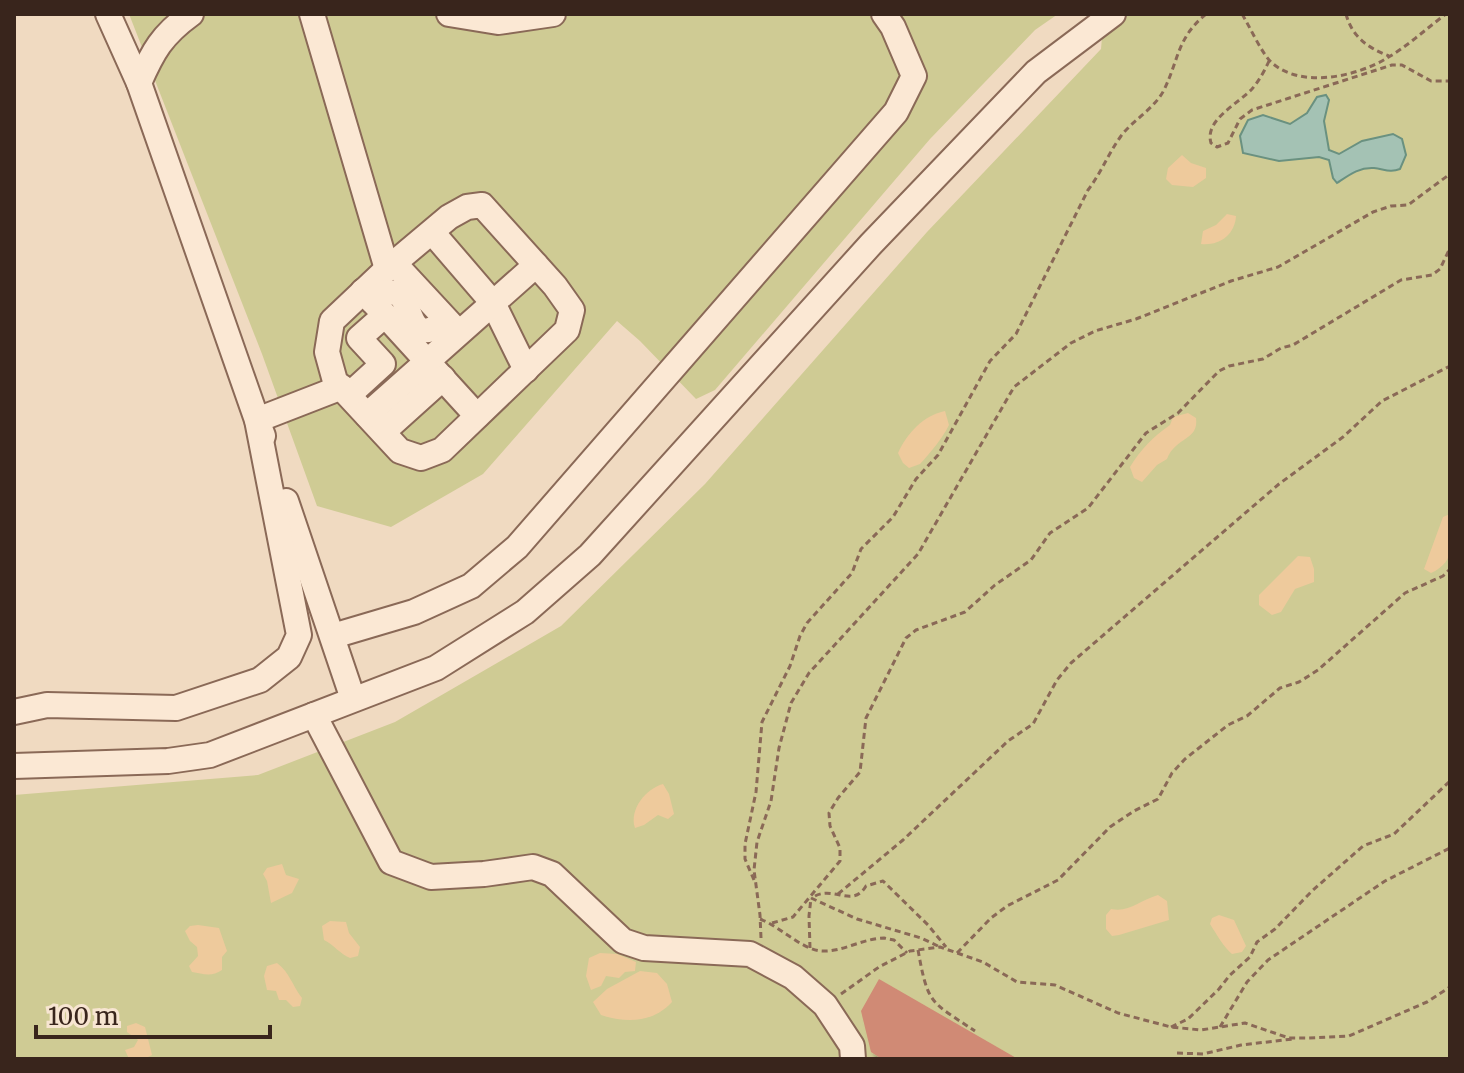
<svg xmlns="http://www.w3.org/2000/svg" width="1464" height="1073" font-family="Merriweather,serif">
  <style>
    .green { fill: #cfcb94 }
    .sand { fill: #eeca9c }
    .water { fill: #a4c2b4; stroke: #6a9180; stroke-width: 2 }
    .building { fill: #d08a74; filter: url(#shadow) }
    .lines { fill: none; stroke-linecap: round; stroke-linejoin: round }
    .minor-casing { stroke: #8a6957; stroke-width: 28 }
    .path { stroke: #8a6957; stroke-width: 3; stroke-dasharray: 6 4; stroke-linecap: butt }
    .minor { stroke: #fbe8d4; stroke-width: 24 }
  </style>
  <defs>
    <filter id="shadow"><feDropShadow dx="5" dy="8" stdDeviation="2" flood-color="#0004"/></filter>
  </defs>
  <rect width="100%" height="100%" fill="#f0dac1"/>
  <g class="green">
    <path d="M129,14H1058L1035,30L930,139L715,390L696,399L640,341L617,321L483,474L391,527L317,506L262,354Z"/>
    <path d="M1104,14H1450V1059H14V795L258,775L395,722L561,626L705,484L927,232L1101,49Z"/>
  </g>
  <g class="sand">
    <path d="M1182,155L1191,163L1206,168V178L1193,187L1172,185L1166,179L1168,168Z"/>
    <path d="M1227,214L1236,216C1235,235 1219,246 1201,244L1203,231L1216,225Z"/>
    <path d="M945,411L949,425C942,439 931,452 920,464L909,468L903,463L898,453C907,433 924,415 945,411Z"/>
    <path d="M1188,413L1196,418C1199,441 1176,436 1167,459L1157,465L1142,482L1134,478L1130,467C1141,449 1153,437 1170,425L1173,417Z"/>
    <path d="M1450,514C1450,540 1458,561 1431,573L1424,569L1443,517Z"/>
    <path d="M1298,556L1310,557L1314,569V582L1295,589L1281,612L1272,615L1259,605V595Z"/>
    <path d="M663,784L669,794L674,814L668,819L658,815L644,825L635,828C629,809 646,789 663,784Z"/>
    <path d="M282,864L286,875L299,879L292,893L271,903L267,881L263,874L267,868Z"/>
    <path d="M1158,895L1167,901L1169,920L1119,935L1112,936L1106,929V915L1111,909C1129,913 1140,900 1158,895Z"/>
    <path d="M1219,915L1234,920L1246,946L1242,952L1232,954C1225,949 1215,932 1210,924L1212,918Z"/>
    <path d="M330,921L346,922L349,933L360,947L358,956L350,958C340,954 334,945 324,940L322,926Z"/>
    <path d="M198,925L219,928L227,951L222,957V970C212,977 203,974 192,972L189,966L198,956L197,947L190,941L185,931L190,926Z"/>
    <path d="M600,953L617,954L636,962L635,971L625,972L619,978L606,976L601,986L591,990L586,976L589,958Z"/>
    <path d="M277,963C290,973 292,985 302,998L300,1006L293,1007L286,1000H279L276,991L267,990L264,976L267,966Z"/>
    <path d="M640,971L657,973L667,984L672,1002C653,1023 626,1023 601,1015L593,1002L607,989Z"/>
    <path d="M136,1023L145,1027L152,1055L144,1059H129L125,1050L134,1047L138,1040L127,1032V1026Z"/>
  </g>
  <path class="water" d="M1326,95L1329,100L1324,121L1329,150L1339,154L1362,141L1393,134L1402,139L1406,155L1400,169C1390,173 1384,169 1374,168C1359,167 1349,175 1337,183L1333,178L1329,160L1319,157L1279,161L1243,153L1240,136L1248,120L1263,115L1290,124L1307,113L1317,97Z"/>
  <path class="building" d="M879,979L1018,1059H882L871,1052L861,1011Z"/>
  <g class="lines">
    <g class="minor-casing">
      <g id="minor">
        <path d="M312,14L387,269"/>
        <path d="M449,14L498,22L553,14"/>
        <path d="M139,83C153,51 162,35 191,14"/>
        <path d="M482,205L555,286L572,310L567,330L442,450L421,458L400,451L335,381L327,352L332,321L387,269L449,217L467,207Z"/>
        <path d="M432,232L493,303L526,370"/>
        <path d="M394,263L458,332"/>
        <path d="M363,291L477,416"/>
        <path d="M372,301C382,292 390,289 402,296C414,321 413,344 447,321"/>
        <path d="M349,395L383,364L359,338L385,315"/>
        <path d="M367,415L536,265"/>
        <path d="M383,432L443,378"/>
        <path d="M263,436L257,420L342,387"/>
        <path d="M286,501L353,699"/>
        <path d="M333,636L414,612L471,586L517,547L896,112L914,76L893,27L884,14"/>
        <path d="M14,712L47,705L176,708L260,680L289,657L299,635L257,420L139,83L108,14"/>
        <path d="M314,715L391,862L431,877L484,874L533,867L552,874L623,941L644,948L750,954L793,977L825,1005L852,1046L853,1059"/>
        <path d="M14,766L168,761L210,755L436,668L525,612L590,555L871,244L1036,72L1113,14"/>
      </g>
    </g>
    <g class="path">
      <path d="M1242,14C1250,27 1261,52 1271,62C1300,89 1356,77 1387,58C1408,46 1427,28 1446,14"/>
      <path d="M1346,14C1352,37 1368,48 1389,56"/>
      <path d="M1269,61C1265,70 1259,81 1252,89C1238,104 1204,120 1211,143L1217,147L1228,143L1240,119L1252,110L1392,65H1402L1431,81H1450"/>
      <path d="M754,880L745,859V844L756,792L762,722L790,666L800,636L807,623L852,573L861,549L893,517L916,479L938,455L990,361L1016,334L1088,190C1101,173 1108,154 1121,136C1133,120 1155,108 1164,90C1179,59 1177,38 1206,14"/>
      <path d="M838,894L903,840L1008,741L1033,724L1057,680L1071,663L1215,539L1279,484L1343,437L1382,401L1450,366"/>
      <path d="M815,896C834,886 853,908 866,886L883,881L928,925L946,947"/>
      <path d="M811,898L857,919L921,938L940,947"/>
      <path d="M760,919C781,927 802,950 822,951C843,952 864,938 884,938L894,940L907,953"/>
      <path d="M772,923L793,917L840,861V848L830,826L829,813L838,798L860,772L866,718L906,638L916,630L965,612L995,585L1031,560L1050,533L1088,508L1146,433L1178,413L1219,371L1229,366L1263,359L1281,348L1293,345L1401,280L1432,275L1440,269L1450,248"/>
      <path d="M761,938L760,915L754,870L757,842L771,801L779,748L791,703L809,673L918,554L1014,387L1071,343L1095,331L1136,319L1231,281L1278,267L1373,212L1391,206L1408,205L1450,174"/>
      <path d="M810,948L809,916L811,898"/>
      <path d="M918,950C928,1005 930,1001 975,1031"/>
      <path d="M957,953L991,918L1007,906L1058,880L1110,827L1134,811L1158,799L1172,773L1185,759L1228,725L1247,716L1280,688L1299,682L1318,670L1405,593L1443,576L1450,569"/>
      <path d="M841,994L879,967L910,951L940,947L983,962L1017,982L1055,985L1118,1013L1171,1027L1201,1030L1245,1023L1289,1038H1308L1349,1036L1427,1002L1450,987"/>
      <path d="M1171,1027L1188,1019L1219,989L1230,975L1250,957L1257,942L1275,929L1312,891L1363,846L1394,834L1450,781"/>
      <path d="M1220,1027L1247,982L1268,960L1385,881L1450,848"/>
      <path d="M1177,1053L1203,1054L1241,1045L1293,1039"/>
    </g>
    <use href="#minor" class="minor"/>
  </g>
  <rect width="1464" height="1073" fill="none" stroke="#39251c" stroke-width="32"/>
  <path d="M36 1025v12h234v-12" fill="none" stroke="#39251c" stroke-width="4"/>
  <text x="48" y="1025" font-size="24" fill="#39251c" stroke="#f7e5d1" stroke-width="6" paint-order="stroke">100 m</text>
</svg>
